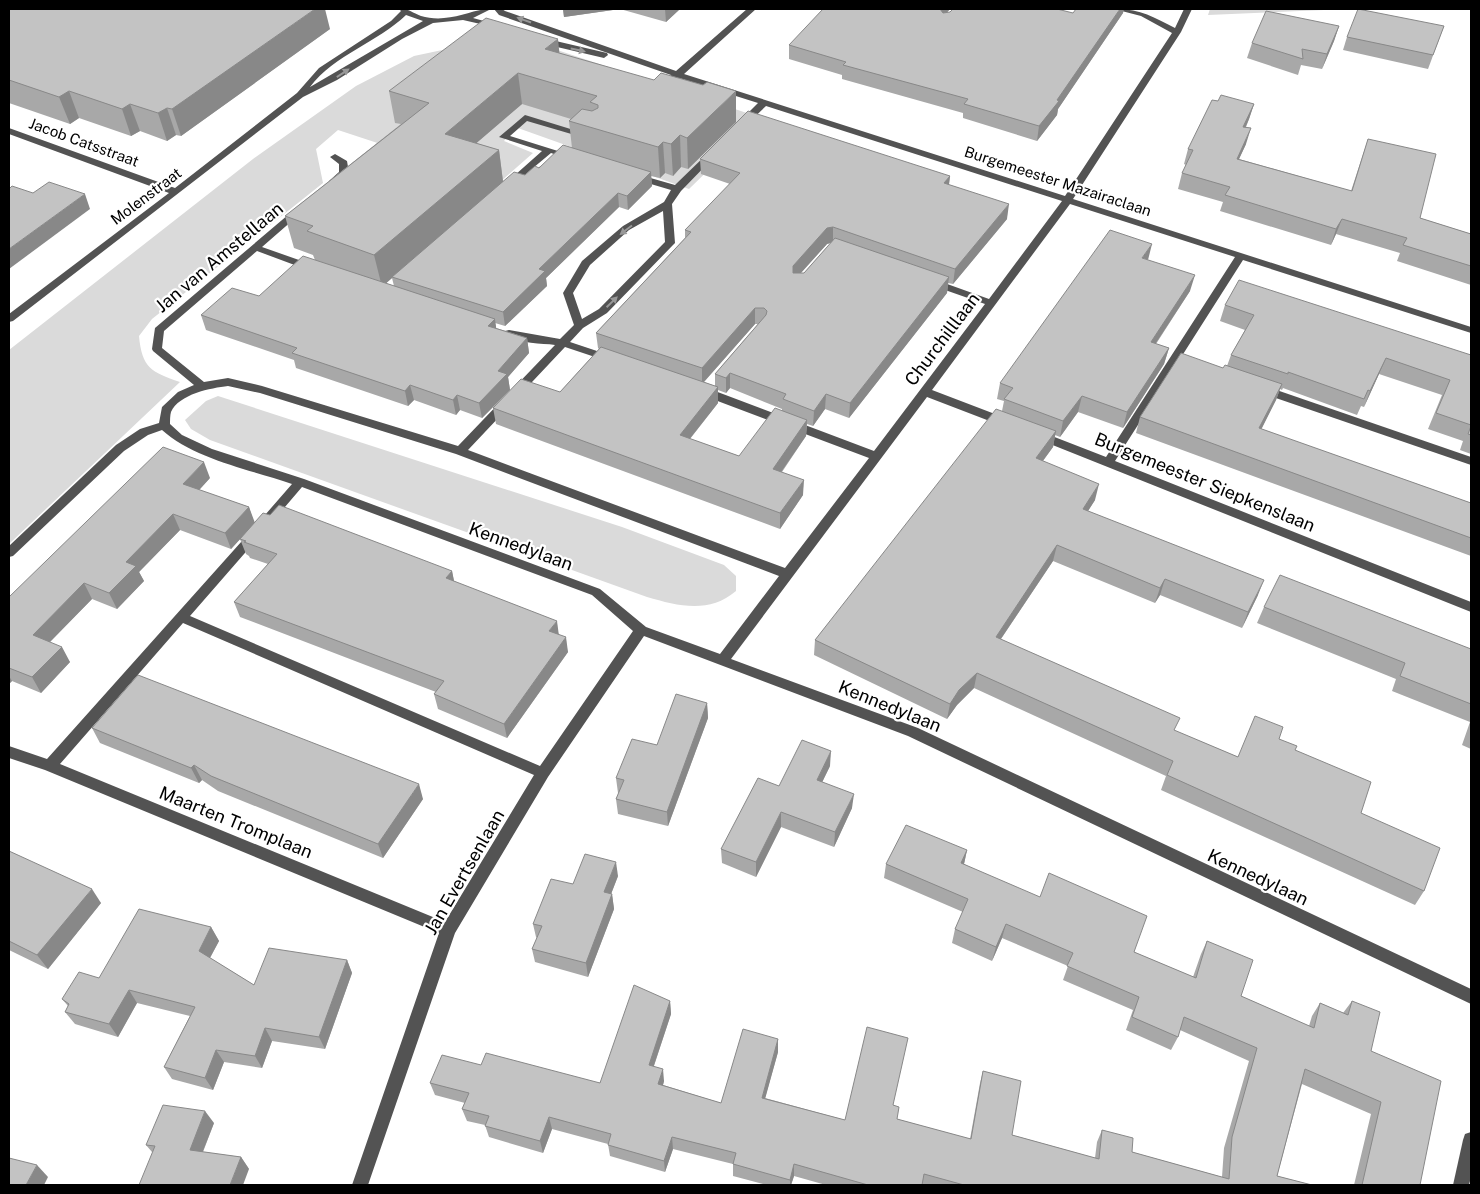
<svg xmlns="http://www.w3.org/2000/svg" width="1480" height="1194" font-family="'Public Sans',sans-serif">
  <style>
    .green { fill: #dadada }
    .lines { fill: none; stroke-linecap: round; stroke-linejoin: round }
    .minor { fill: #535353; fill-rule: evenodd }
    .wall { fill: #a8a8a8; fill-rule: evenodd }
    .shaded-wall { fill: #888 }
    .building { fill: #c3c3c3; stroke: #888 }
    .oneway { fill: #989898 }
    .labels { text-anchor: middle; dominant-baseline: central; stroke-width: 4.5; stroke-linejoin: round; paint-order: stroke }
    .far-street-label { font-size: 15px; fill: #000; stroke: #fff }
    .street-label { font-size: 18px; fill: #000; stroke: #fff }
  </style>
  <rect width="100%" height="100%" fill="#fff"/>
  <g class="green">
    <path d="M1210,9H1348L1208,15Z"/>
    <path d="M536,43L762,118L689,189L515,127L504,141L533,153L499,183L338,130L316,149L323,183L152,319L139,336C142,368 151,372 180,382L9,544V350L253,159L356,86L414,56L447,49Z"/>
    <path d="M218,396L622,527L724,565L736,576V591C709,614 678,606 647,597L210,440L191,429L185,420L206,401Z"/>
  </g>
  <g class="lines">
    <g class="minor">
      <path d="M399,9C408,8 412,13 421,16C428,18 437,19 444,18C461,17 475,9 491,9L473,18L502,26L498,28L463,20L433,23L402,39L337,80L303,97L13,321L9,322V314L169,193L9,134V128L175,188L297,93L319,68L391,21L401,11ZM406,15L423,21L310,87C334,55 378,42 406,15Z"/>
      <path d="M494,9H502L505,11L676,71L747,9H756L684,74L1065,196L1172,33L1141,16L1114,9C1138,8 1154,17 1175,28L1184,9H1192L1181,32L1073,199L1471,327V333L1243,260L1115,461L1471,602V612L1035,438L1033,435L1039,431L1106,457L1235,257L1070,204L932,390L1008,419L1010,422L1008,425H1000L927,397L731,659L918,728L1471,989V1004L908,736L644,636L548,777L455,933L368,1185H352L439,933L45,770L9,758V746L47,759L250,532H258L260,535L258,538L190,616L540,766L633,631L592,595L302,487L273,521H265L263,518L265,515L292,484C251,470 194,459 162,430L148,435L124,451L13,556L9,557V546L116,445L140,429L159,423L162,407L178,392L194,385L153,351L152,349L155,328L295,209H301V213L262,247L316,266V270H308L257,251L164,331L162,348L204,382L228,378L262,386L458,446L555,345C540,343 514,344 504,333L505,331L509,330L560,339L574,325L563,293L582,261L623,226L664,202L671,190L634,179V175H640L675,185L708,153H714V157L681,191L672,204L675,243L673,245L607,313L583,328L570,342L615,357L616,359L615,361H607L565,347L468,450L785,568L869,458L699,394L698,391L699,388H707L874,451L985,304L928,284V280H936L989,299L1062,201L766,106L744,127H738V123L758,103L679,78L670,80L669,78L671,75L499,15ZM663,211L665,242L599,309L582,319L573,293L590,265L629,230ZM228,386L260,393L456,454L779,576L720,654L646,627L600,589L304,479L212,449L182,435L170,424C170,421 170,415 171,412C179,394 211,388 228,386ZM183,623L534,775L445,922L60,764Z"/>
      <path d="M543,38L607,53L608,55L604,58L540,43V39Z"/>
      <path d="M525,115L590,135L585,138L527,121L510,136L577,157L572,160L551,153L509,188L506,187V183L542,151L499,137Z"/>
      <path d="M335,154L347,161L349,173L334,184L329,181L339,172V164L330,157Z"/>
      <path d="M1262,385L1471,457V465L1258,392L1257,389L1258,386Z"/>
      <path d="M1471,1132V1177L1469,1185H1453L1463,1140L1465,1134Z"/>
    </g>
  </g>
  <g class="wall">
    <path d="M9,9L330,29L181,136L176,135L167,141L140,131L131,136L79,118L70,124L9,103Z"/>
    <path d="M563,9H680L666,22L620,9L564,17Z"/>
    <path d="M950,9L946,13H1123L1058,109L1057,115L1037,141L963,118V113L842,79V75L789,59V45Z"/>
    <path d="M1339,26L1334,41L1322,69L1301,65L1298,75L1247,58L1252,43Z"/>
    <path d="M1444,26L1428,69L1343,50L1347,37Z"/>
    <path d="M559,53L736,122L688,169L681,167L673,176L665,173L660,178L651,176L652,186L628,210L619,207L546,278L547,286L505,326L495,323L496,328L527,338L529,353L508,377L510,390L482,418L460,410L456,415L414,400L408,406L296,368L294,360L206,330L201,315L259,296L315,260L313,255L294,248L285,216L401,124L395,123L389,91ZM522,104L571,119L569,121L572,148L525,175L503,181L499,150L476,143ZM392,278L394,286L386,283Z"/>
    <path d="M1218,101L1254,104L1249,119L1246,127V144L1239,159L1351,191L1368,139L1420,218L1471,234V285L1397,261L1400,253L1336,234L1331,245L1220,211L1223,202L1178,189L1182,173L1186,165L1184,164L1188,149Z"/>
    <path d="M700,159L950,176L949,185L1007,219L953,284L948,283L947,293L849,418L825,409L813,426L807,424L806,436L782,472L803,495L780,529L496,424L493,408L560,392L599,349L598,348L596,333L685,238V230L730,184L701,174ZM831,243L804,273H800L827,244ZM755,324H758L715,374V386L704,382ZM730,388L782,409V411L739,456L690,439L718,403V390L726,393Z"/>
    <path d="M1147,260L1190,291L1156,344L1169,348L1164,364L1123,428L1078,412L1060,437L1055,435L1053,447L1043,461L1095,500L1088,511L1258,595L1242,628L1160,595L1155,603L1053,561L1001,639L1175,731L1238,757L1279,739L1295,750L1361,813L1424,891L1415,905L1161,790L1166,776L974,688L957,705L947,719L814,655L815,640L1002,411L1004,401L997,399L1000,383Z"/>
    <path d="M1225,305L1471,355V454L1460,450L1463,441L1428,429L1442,395L1379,374L1364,407L1361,406L1357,415L1283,388L1282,390L1280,389L1276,400L1261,429L1471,503V556L1136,433L1140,417L1227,366L1231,355L1245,330L1220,321Z"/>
    <path d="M210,478L199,490L249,507L254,523L452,571L454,581L559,634L568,652L507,738L438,709L434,694L436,692L240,617L234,602L268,564L250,558L249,556L246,554L240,539L231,549L180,530L139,572L144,581L117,609L92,599L50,642L70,662L41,693L12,681L9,684V597Z"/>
    <path d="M1264,607L1471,649V749L1462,745L1470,722L1392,691L1396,679L1257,623Z"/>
    <path d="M707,703L708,718L668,826L618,814L616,799L619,793H618L616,778L657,745Z"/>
    <path d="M92,728L423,799L383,858L218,791L202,780L199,783L100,743Z"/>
    <path d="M830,766L822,782L852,808L834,847L781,827L756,877L722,863L721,849L779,786Z"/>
    <path d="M967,850L964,864L1134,952L1193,977L1201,954L1207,941L1241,996L1309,1026L1312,1016L1320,1003L1343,1013L1352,1001L1420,1185H1354L1371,1114L1302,1084L1277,1176L1312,1185H826L794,1176L791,1185H767L733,1176V1164L673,1149L665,1172L610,1156L608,1144L552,1129L543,1153L489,1137L485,1125L467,1121L462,1109L465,1103L435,1095L430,1083L481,1065L600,1083L670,1001L671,1014L654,1066L664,1081L663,1085L721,1103L778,1039V1052L765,1098L845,1120L894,1105L897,1119L970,1139L980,1083L983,1071L1012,1135L1095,1158L1097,1142L1102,1130L1132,1152L1222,1177L1224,1148L1249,1061L1180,1030L1178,1037L1171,1050L1126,1030L1133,1010L1063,980L1068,966L1002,938L992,961L952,943L955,929L963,912L884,878L886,864Z"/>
    <path d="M9,851L101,903L48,969L9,950Z"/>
    <path d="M618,876L611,894H612L614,909L588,977L535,962L532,949L537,938L536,937L533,924L573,884Z"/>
    <path d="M211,927L219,941L210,958L254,985L347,960L352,973L325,1049L272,1041L262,1068L224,1062L213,1090L172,1079L164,1067L190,1016L137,1003L118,1037L75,1024L65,1012L68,1006L62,999L99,978Z"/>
    <path d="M214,1123L203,1152L241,1157L249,1169L152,1152L146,1145Z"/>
  </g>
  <g class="shaded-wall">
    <path d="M315,9H325L330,29L181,136L172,109Z"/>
    <path d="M563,9H620L564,17Z"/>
    <path d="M665,9H680L666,22Z"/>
    <path d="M940,9H950L939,22Z"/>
    <path d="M1120,9H1124L1123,13L1058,109L1057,115L1037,141L1039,126Z"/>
    <path d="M1339,26L1334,41L1322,69L1327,54Z"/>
    <path d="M558,39L561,69L545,49Z"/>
    <path d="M518,73L522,104L451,165L445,134Z"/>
    <path d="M69,91L79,118L70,124L59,97Z"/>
    <path d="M736,91V122L688,169L687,138Z"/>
    <path d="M130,104L140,131L131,136L122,109Z"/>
    <path d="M1254,104L1249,119L1239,142L1243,127Z"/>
    <path d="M167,108L176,135L167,141L158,113Z"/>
    <path d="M1251,128L1246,144L1232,174L1237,159Z"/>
    <path d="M680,135L681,167L673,176L671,144Z"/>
    <path d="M663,142L665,173L660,178L658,147Z"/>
    <path d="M499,150L503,182L392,277V278L382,287L374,255Z"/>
    <path d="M651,172L652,186L628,210L627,196Z"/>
    <path d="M950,176L948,191L944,183Z"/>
    <path d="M618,193L619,207L546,278L547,286L505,326L503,312L539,269Z"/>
    <path d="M85,194L90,209L9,269V249Z"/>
    <path d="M1009,204L1007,219L953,284L955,269Z"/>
    <path d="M1342,219L1336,234L1331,245L1336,229Z"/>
    <path d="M833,227V242L827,244L793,282V266L827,228Z"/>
    <path d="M1152,244L1148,260L1142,258Z"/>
    <path d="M1195,275L1190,291L1146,358L1151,342Z"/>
    <path d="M949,277L947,293L849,418L850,403Z"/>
    <path d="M755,308V324L702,384V368Z"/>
    <path d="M495,319L497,334L488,326Z"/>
    <path d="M527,338L529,353L508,377L510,390L482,418L479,403L498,371Z"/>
    <path d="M1169,348L1164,364L1123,428L1127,412Z"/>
    <path d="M1386,358L1379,374L1364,407L1370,391Z"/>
    <path d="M730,373V388L726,393V378Z"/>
    <path d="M1282,384L1276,400L1254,444L1259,428Z"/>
    <path d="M410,385L414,400L408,406L405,391Z"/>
    <path d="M718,387V403L680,451V435Z"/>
    <path d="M826,394L825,409L813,426L814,411Z"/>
    <path d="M457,395L460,410L456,415L453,400Z"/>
    <path d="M1082,396L1078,412L1060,437L1063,421Z"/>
    <path d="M807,420L806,436L772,485L773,469Z"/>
    <path d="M1056,431L1053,447L1033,474L1036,458Z"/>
    <path d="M204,462L210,478L190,500L183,484Z"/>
    <path d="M804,480L803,495L780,529V513Z"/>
    <path d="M1099,484L1095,500L1079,525L1083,509Z"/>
    <path d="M249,507L255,523L231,549L225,533Z"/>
    <path d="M173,514L180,530L139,572L144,581L117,609L109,593L126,562Z"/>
    <path d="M1057,545L1053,561L992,652L996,637Z"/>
    <path d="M452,571L455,586L446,578Z"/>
    <path d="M1165,579L1160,595L1155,603L1160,588Z"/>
    <path d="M1264,580L1258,595L1242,628L1248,612Z"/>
    <path d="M84,583L92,599L42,650L33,635Z"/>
    <path d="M557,621L559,636L549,631Z"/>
    <path d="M566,637L568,652L507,738L504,724Z"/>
    <path d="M62,647L70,662L41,693L32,677Z"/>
    <path d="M977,673L974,688L957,705L947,719L950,704L959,690Z"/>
    <path d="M9,676L12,681L9,684Z"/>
    <path d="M707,703L708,718L668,826L667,812Z"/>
    <path d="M831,751L830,766L816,795L817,780Z"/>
    <path d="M194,765L202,780L199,783L191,768Z"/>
    <path d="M419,784L423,799L383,858L378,844Z"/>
    <path d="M854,794L852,808L834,847L835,832Z"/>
    <path d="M781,812V827L756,877V862Z"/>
    <path d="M967,850L964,864L961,863Z"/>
    <path d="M616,862L618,876L606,907L604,892Z"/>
    <path d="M92,889L101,903L48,969L37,955Z"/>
    <path d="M612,894L614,909L588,977L586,963Z"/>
    <path d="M1006,924L1002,938L992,961L996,947Z"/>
    <path d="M211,927L219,941L206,965L199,951Z"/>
    <path d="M347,960L352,973L325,1049L319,1037Z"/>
    <path d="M129,990L137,1003L118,1037L109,1024Z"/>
    <path d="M670,1001L671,1014L650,1077L649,1065Z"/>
    <path d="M265,1028L272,1041L262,1068L255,1056Z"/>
    <path d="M778,1039V1052L762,1110V1098Z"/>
    <path d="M216,1050L224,1062L213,1090L205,1078Z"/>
    <path d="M663,1069L664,1081L660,1096L658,1084Z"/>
    <path d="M205,1111L214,1123L199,1161L190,1150Z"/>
    <path d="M549,1117L552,1129L543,1153L540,1141Z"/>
    <path d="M672,1137L673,1149L665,1172L664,1161Z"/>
    <path d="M241,1157L249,1169L243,1185H230Z"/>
    <path d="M794,1164V1176L791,1185H790V1180Z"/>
    <path d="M37,1165L48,1177L44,1185H26Z"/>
  </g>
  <g class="building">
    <path d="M9,9H315L172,109L167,108L158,113L130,104L122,109L69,91L59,97L9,80Z"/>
    <path d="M823,9H940L943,13L950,12L953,9H1057L1073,13L1076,9H1120L1057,100L1059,101L1039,126L964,104L968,99L843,65L846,62L789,45Z"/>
    <path d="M1358,9L1444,26L1433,55L1347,37Z"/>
    <path d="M1266,11L1339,26L1327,54L1302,49L1303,59L1252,43Z"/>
    <path d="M486,18L558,39L545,49L654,80L661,73L703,85L707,82L736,91L687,138L680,135L671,144L663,142L658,147L569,121L582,109L592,111L598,108V105L590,102L597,96L518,73L445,134L499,150L374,255L307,231L313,226L285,216L429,103L389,91Z"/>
    <path d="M1221,95L1254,104L1243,127L1251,128L1237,159L1352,191L1368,139L1436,154L1420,218L1471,234V266L1403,245L1407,238L1342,219L1336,229L1225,195L1230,187L1182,173L1193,150L1188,149L1212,100L1218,101Z"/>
    <path d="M748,111L950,176L944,183L1009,204L955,269L833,227L827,228L793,266V273H804L835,238L949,277L850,403L826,394L814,411L783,399L786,394L730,373L726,378L715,374L766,315L767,311L764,308H755L702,368L596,333L691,232L685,230L740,173L700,159Z"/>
    <path d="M563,145L651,172L627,196L618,193L539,269L545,271L503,312L392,277L514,172L525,175L535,166L539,168Z"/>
    <path d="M49,182L85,194L9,249V189L12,186L33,193Z"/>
    <path d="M1110,230L1152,244L1142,258L1195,275L1151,342L1169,348L1127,412L1082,396L1063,421L1004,399L1013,388L1000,383Z"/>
    <path d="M303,256L495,319L488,326L527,338L498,371L507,374L479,403L457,395L453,400L410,385L405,391L292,353L297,348L201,315L232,288L259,296Z"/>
    <path d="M1239,280L1471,355V425L1436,413L1450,380L1386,358L1370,391L1368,390L1364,399L1288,372V374L1231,355L1254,315L1225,305Z"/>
    <path d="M601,347L718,387L680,435L739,456L775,408L807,420L773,469L804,480L780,513L493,408L521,379L560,392Z"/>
    <path d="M1181,353L1223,368L1225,365L1282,384L1259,428L1471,503V538L1140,417Z"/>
    <path d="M996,409L1056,431L1036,458L1099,484L1083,509L1264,580L1248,612L1165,579L1160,588L1057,545L996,637L1180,718L1174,730L1238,757L1255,716L1283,727L1279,739L1297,746L1295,750L1371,782L1361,813L1440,848L1424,891L1167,775L1173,761L977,673L959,690L950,704L815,640Z"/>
    <path d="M1471,426V435L1468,434Z"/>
    <path d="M163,447L204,462L183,484L249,507L225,533L173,514L126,562L136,566L109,593L84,583L33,635L62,647L32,677L9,668V597Z"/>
    <path d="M279,505L452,571L446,578L557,621L549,631L566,637L504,724L434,694L444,681L234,602L277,554L244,542L246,541L240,539L263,513L270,515Z"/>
    <path d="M1280,575L1471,649V704L1400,676L1405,663L1264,607Z"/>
    <path d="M138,675L419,784L378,844L211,776L194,765L191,768L92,728Z"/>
    <path d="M676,694L707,703L667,812L616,799L624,780L616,778L632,739L657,745Z"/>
    <path d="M802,740L831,751L817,780L854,794L835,832L781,812L756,862L721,849L758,778L779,786Z"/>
    <path d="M906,825L967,850L961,863L1040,897L1049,873L1147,916L1134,952L1196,978L1207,941L1253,960L1241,996L1314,1028L1320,1003L1348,1015L1352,1001L1380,1012L1371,1051L1441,1081L1420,1185H1362L1381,1102L1305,1069L1277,1176L1312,1185H964L924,1174L922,1185H868L794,1164L790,1180L733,1164L736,1153L672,1137L664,1161L608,1145L611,1134L549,1117L540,1141L485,1126L489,1116L462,1109L469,1093L430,1083L442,1055L481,1065L486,1053L600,1083L634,985L670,1001L649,1065L663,1069L658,1084L721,1103L743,1029L778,1039L762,1098L845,1120L867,1027L908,1038L893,1105L899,1107L897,1119L971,1139L983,1071L1021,1081L1012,1135L1099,1159L1102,1130L1133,1138L1132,1152L1229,1179L1232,1137L1257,1048L1184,1017L1178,1037L1132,1017L1139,997L1067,966L1073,953L1006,924L996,947L955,929L968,899L886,864Z"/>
    <path d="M9,851L92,889L37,955L9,941Z"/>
    <path d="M585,854L616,862L604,892L612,894L586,963L532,949L542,926L533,924L551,879L573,884Z"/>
    <path d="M139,909L211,927L199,951L254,985L269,948L347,960L319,1037L265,1028L255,1056L216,1050L205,1078L164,1067L195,1007L129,990L109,1024L65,1012L69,1004L62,999L79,972L99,978Z"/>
    <path d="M163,1105L205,1111L190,1150L241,1157L230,1185H139L155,1146L146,1145Z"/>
    <path d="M9,1158L37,1165L26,1185H9Z"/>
  </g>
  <defs><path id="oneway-solid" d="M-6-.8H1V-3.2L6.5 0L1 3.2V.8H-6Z" transform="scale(1.25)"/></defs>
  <g class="oneway">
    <use href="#oneway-solid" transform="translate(524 20) rotate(-161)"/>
    <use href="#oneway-solid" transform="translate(578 50) rotate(12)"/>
    <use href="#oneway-solid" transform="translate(343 73) rotate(-34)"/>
    <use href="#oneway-solid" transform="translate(626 230) rotate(143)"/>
    <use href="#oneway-solid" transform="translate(612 302) rotate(-44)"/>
  </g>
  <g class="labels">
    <g class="far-street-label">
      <text transform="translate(84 142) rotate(20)">Jacob Catsstraat</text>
      <text transform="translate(1058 181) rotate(18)">Burgemeester Mazairaclaan</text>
      <text transform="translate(146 196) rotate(-37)">Molenstraat</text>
    </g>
    <g class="street-label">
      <text transform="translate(219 257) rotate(-40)">Jan van Amstellaan</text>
      <text transform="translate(942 339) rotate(-53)">Churchilllaan</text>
      <text transform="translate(1205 482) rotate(22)">Burgemeester Siepkenslaan</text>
      <text transform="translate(521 546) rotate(20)">Kennedylaan</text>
      <text transform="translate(890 706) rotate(22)">Kennedylaan</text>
      <text transform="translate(236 822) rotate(22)">Maarten Tromplaan</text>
      <text transform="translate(464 872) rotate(-60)">Jan Evertsenlaan</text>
      <text transform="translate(1258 877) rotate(25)">Kennedylaan</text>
    </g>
  </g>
  <rect width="1480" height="1194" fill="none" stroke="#000000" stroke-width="20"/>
</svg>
